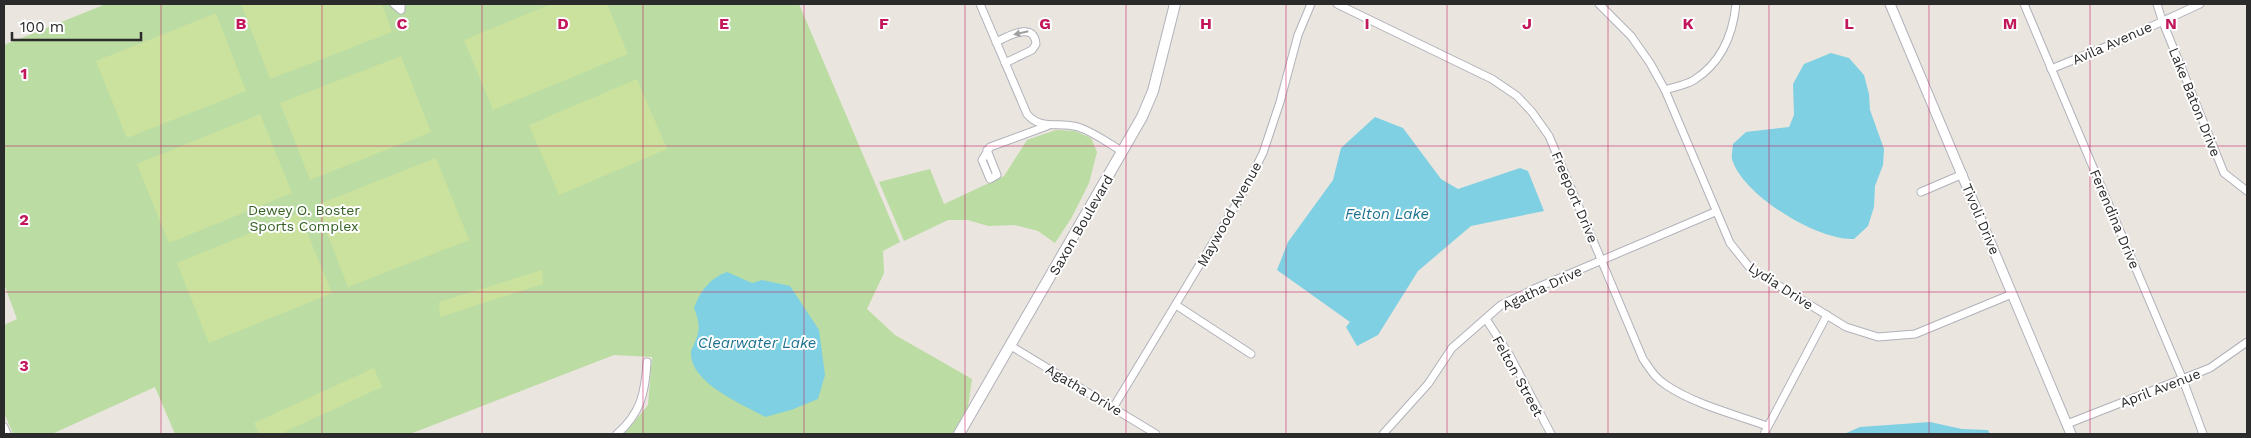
<svg xmlns="http://www.w3.org/2000/svg" width="2251" height="438" font-family="'Work Sans',sans-serif">
  <style>
    .green { fill: #bbdca2 }
    .pitch { fill: #cbe29f }
    .water { fill: #7ed0e2 }
    .lines { fill: none; stroke-linecap: round; stroke-linejoin: round }
    .minor-casing { stroke: #b0b2ba; stroke-width: 9 }
    .tertiary-casing { stroke: #b0b2ba; stroke-width: 11 }
    .secondary-casing { stroke: #b0b2ba; stroke-width: 12 }
    .minor { stroke: #fff; stroke-width: 7 }
    .tertiary { stroke: #fff; stroke-width: 9 }
    .secondary { stroke: #fff; stroke-width: 10 }
    .oneway { fill: #a0a0a0 }
    .grid { fill: none; stroke: #c2185b; stroke-width: 1; stroke-opacity: 0.55 }
    .labels { text-anchor: middle; dominant-baseline: central; stroke-width: 4; stroke-linejoin: round; paint-order: stroke }
    .street-label { font-size: 14px; fill: #2b2b2b; stroke: #fff }
    .park-label { font-size: 14px; fill: #356123; stroke: #fff }
    .water-label { font-size: 15px; font-style: italic; fill: #1c718e; stroke: #fff }
    .grid-label { font-size: 16px; text-anchor: middle; font-weight: bold; fill: #c2185b; stroke: #fff; stroke-width: 4; stroke-linejoin: round; paint-order: stroke }
  </style>
  <rect width="100%" height="100%" fill="#ebe5df"/>
  <g class="green">
    <path d="M106,4H799L900,242L883,251L884,273L867,309L895,335L972,379L968,407L952,434H624L648,405L652,357L614,355L410,434H175L155,387L52,434H13L4,413V325L17,319L4,284V45Z"/>
    <path d="M1056,130L1075,131L1091,138L1097,152L1089,183L1072,217L1055,243L1038,231L1015,225L988,226L968,220H948L904,241L879,182L930,169L944,204L1004,176L1027,140Z"/>
  </g>
  <g class="pitch">
    <path d="M241,4H382L392,32L270,79Z"/>
    <path d="M551,4H607L628,54L493,110L464,40Z"/>
    <path d="M216,13L246,91L127,138L96,61Z"/>
    <path d="M401,56L431,132L310,180L280,103Z"/>
    <path d="M637,79L667,149L559,195L529,125Z"/>
    <path d="M260,114L292,193L169,243L137,164Z"/>
    <path d="M436,158L469,240L348,287L316,205Z"/>
    <path d="M299,213L332,293L209,343L177,263Z"/>
    <path d="M542,270L543,284L440,317L439,302Z"/>
    <path d="M374,368L382,387L280,434H259L254,423Z"/>
  </g>
  <g class="water">
    <path d="M1831,53L1849,58L1864,75L1869,94L1870,110L1884,149L1883,165L1875,186L1874,207L1868,226L1854,239C1818,241 1742,195 1732,159C1731,155 1733,148 1733,144L1746,132L1789,127L1794,115L1793,84L1804,64Z"/>
    <path d="M1375,117L1403,128L1441,179L1458,189L1520,168L1528,171L1544,211L1471,226L1418,271L1378,335L1357,346L1346,327L1350,322L1277,270L1288,242L1333,180L1341,148Z"/>
    <path d="M727,272L752,283L762,280L790,286L819,330L825,375L818,399L791,410L765,417C742,404 690,383 691,353C691,349 694,345 695,342C701,329 699,321 694,308C700,291 710,278 727,272Z"/>
    <path d="M1930,422L1962,429L1988,430L1990,434H1844L1860,427Z"/>
  </g>
  <g class="lines">
    <g class="minor-casing">
      <g id="minor">
        <path d="M394,4L401,10V4"/>
        <path d="M980,4L1027,114C1041,131 1059,121 1078,127C1094,132 1108,143 1123,152"/>
        <path d="M1337,4L1492,79L1517,96L1532,112L1549,136L1643,359C1650,369 1656,379 1666,385C1696,405 1734,414 1767,426"/>
        <path d="M1599,4L1631,36L1650,63L1665,90L1730,243L1750,268L1846,327L1878,337L1915,334L2012,294"/>
        <path d="M2024,4L2183,380L2203,434"/>
        <path d="M2157,4L2162,20L2224,173L2247,191"/>
        <path d="M996,42C1009,36 1034,21 1036,44L1032,50L1005,63"/>
        <path d="M2051,69L2120,41L2200,4"/>
        <path d="M1665,90C1674,87 1686,85 1694,80C1721,63 1733,34 1736,4"/>
        <path d="M987,150L997,175L990,179L982,160L990,147L1047,126"/>
        <path d="M1921,192L1963,174"/>
        <path d="M1176,305L1251,354"/>
        <path d="M1486,319L1510,356L1551,434"/>
        <path d="M1011,346L1156,434"/>
        <path d="M1113,408L1240,198L1263,153L1280,102L1298,35L1311,4"/>
        <path d="M2067,424L2210,368L2247,342"/>
        <path d="M4,427L7,434"/>
        <path d="M617,434C641,413 645,393 647,362"/>
        <path d="M1383,434L1428,384L1452,348L1501,305L1534,289L1715,212"/>
        <path d="M1764,434L1827,315"/>
      </g>
    </g>
    <g class="tertiary-casing">
      <path id="tertiary" d="M1890,4L2071,434"/>
    </g>
    <g class="secondary-casing">
      <path id="secondary" d="M959,434L1142,117L1153,91L1175,4"/>
    </g>
    <use href="#minor" class="minor"/>
    <use href="#tertiary" class="tertiary"/>
    <use href="#secondary" class="secondary"/>
  </g>
  <defs><path id="oneway-solid" d="M-6-.8H1V-3.2L6.5 0L1 3.2V.8H-6Z" transform="scale(1.25)"/></defs>
  <use class="oneway" href="#oneway-solid" transform="translate(1021 33) rotate(167)"/>
  <path class="grid" d="M161,4V434M322,4V434M482,4V434M643,4V434M804,4V434M965,4V434M1126,4V434M1286,4V434M1447,4V434M1608,4V434M1769,4V434M1929,4V434M2090,4V434M4,146H2247M4,292H2247"/>
  <g class="labels">
    <g class="street-label">
      <text transform="translate(2112 43) rotate(-24)">Avila Avenue</text>
      <text transform="translate(2195 102) rotate(68)">Lake Baton Drive</text>
      <text transform="translate(1575 197) rotate(67)">Freeport Drive</text>
      <text transform="translate(1229 214) rotate(-61)">Maywood Avenue</text>
      <text transform="translate(1981 219) rotate(67)">Tivoli Drive</text>
      <text transform="translate(2115 219) rotate(67)">Ferendina Drive</text>
      <text transform="translate(1081 225) rotate(-60)">Saxon Boulevard</text>
      <text transform="translate(1781 286) rotate(33)">Lydia Drive</text>
      <text transform="translate(1542 288) rotate(-25)">Agatha Drive</text>
      <text transform="translate(1518 376) rotate(61)">Felton Street</text>
      <text transform="translate(2160 388) rotate(-21)">April Avenue</text>
      <text transform="translate(1084 390) rotate(31)">Agatha Drive</text>
    </g>
    <g class="park-label">
      <text x="304" y="210">Dewey O. Boster<tspan x="304" dy="16">Sports Complex</tspan></text>
    </g>
    <g class="water-label">
      <text x="1387" y="214">Felton Lake</text>
      <text x="757" y="343">Clearwater Lake</text>
    </g>
  </g>
  <g class="grid-label">
    <text x="241" y="29">B</text>
    <text x="402" y="29">C</text>
    <text x="563" y="29">D</text>
    <text x="724" y="29">E</text>
    <text x="884" y="29">F</text>
    <text x="1045" y="29">G</text>
    <text x="1206" y="29">H</text>
    <text x="1367" y="29">I</text>
    <text x="1527" y="29">J</text>
    <text x="1688" y="29">K</text>
    <text x="1849" y="29">L</text>
    <text x="2010" y="29">M</text>
    <text x="2171" y="29">N</text>
    <text x="24" y="79">1</text>
    <text x="24" y="225">2</text>
    <text x="24" y="371">3</text>
  </g>
  <rect width="2251" height="438" fill="none" stroke="#2b2b2b" stroke-width="10"/>
  <path d="M12 32v8h129v-8" fill="none" stroke="#2b2b2b" stroke-width="2.5"/>
  <text x="20" y="32" font-size="15" fill="#2b2b2b" stroke="#ffffff" stroke-width="4" paint-order="stroke">100 m</text>
</svg>
